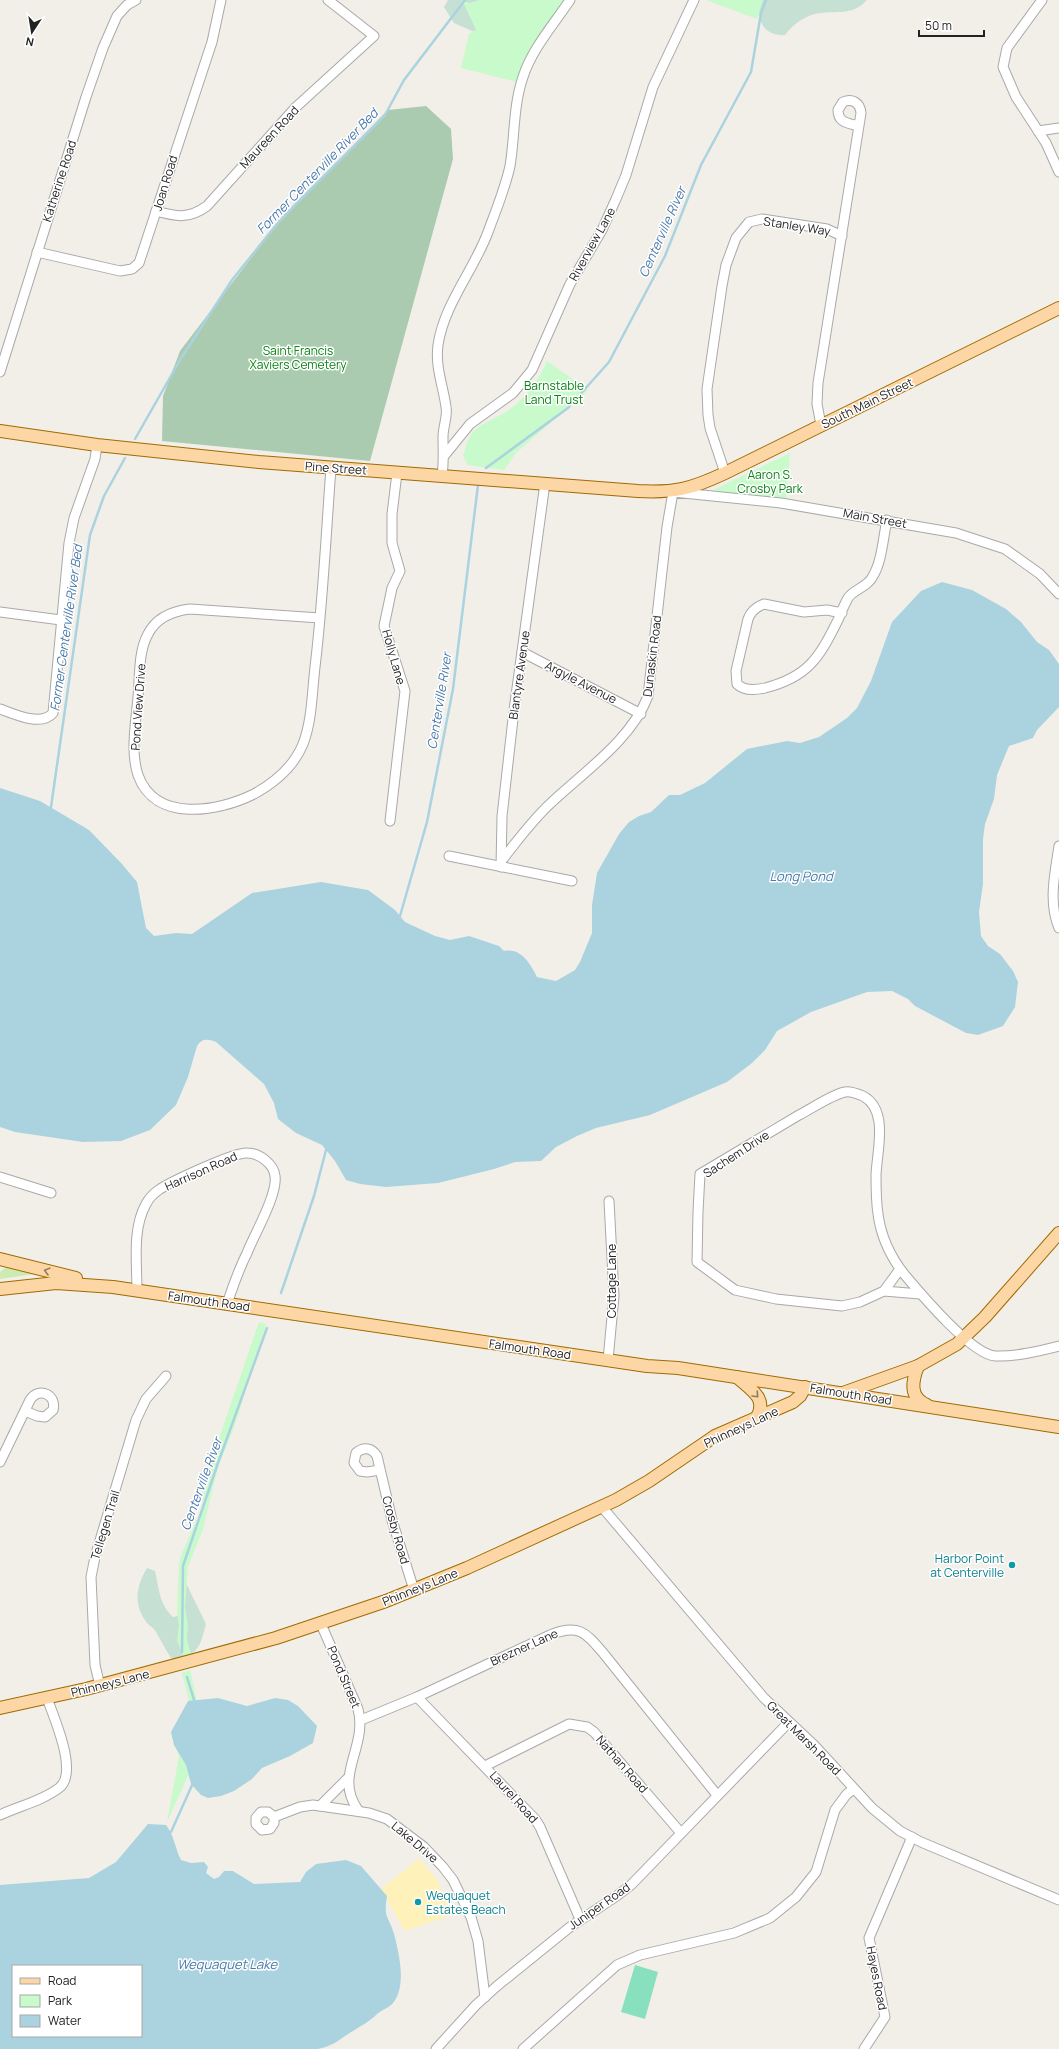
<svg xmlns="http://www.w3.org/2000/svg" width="1059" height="2049" font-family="Manrope,sans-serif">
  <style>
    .grass { fill: #cdebb0 }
    .wetland { fill: #c6e0d4 }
    .sand { fill: #fff1ba }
    .cemetery { fill: #aacbaf }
    .park { fill: #c8facc }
    .pitch { fill: #88e0be }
    .water { fill: #aad3df; fill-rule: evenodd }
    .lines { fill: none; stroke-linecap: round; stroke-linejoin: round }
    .stream { stroke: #aad3df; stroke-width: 2.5 }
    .minor-casing { stroke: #a9a9a9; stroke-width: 11 }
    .major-casing { stroke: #a06b00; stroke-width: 14 }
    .minor { stroke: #fff; stroke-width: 9 }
    .major { stroke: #fcd6a4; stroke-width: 12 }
    .oneway { stroke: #8f7c63 }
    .culture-dot { fill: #0f9aa8; stroke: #fff; stroke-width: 1.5 }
    .labels { text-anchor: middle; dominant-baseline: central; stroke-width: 3; stroke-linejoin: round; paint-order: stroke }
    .street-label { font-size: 12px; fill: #222; stroke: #fff }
    .park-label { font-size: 12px; fill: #0c8416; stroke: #fff }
    .culture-label { font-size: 12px; fill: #0d838f; stroke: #fff; text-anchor: end }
    .water-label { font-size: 13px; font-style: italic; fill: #4a7aab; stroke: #fff }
  </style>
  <rect width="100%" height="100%" fill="#f2efe9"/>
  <path class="grass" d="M7,1266L33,1273L34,1274L0,1279V1272Z"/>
  <g class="wetland">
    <path d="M448,0H502L479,34L454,23L444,7Z"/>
    <path d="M758,0H867C854,15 839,11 821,13C807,14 793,24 785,35C763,37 757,19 758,0Z"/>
    <path d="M147,1568L155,1571C159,1588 159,1604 173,1617L178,1616L179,1581L184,1579L206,1624C203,1634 201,1648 192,1653C187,1656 182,1656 178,1660L171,1658C165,1649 160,1638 154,1629C151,1626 147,1624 145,1620C133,1602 137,1585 147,1568Z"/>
  </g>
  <path class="sand" d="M419,1859L437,1879L451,1915L405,1931L381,1889Z"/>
  <path class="cemetery" d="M426,106L451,129L453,159L370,461L162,441L163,396L180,351L274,228L388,110Z"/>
  <g class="park">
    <path d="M462,0L470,3L479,0H564L532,47L517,82L461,68L469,34L476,30Z"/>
    <path d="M706,0H763L757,19Z"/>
    <path d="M547,361L588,390L516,453L504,470L468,465L463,456C466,448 467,439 472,433C480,423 503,416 514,406C529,394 539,379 547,361Z"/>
    <path d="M790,453L786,501L713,490Z"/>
    <path d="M259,1322L266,1324L265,1328L234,1428L218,1467L203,1529L188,1567L185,1608L188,1625L187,1640L191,1654L183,1656L177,1640L179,1626L177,1612L179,1564L181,1555L202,1508L205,1477L213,1456Z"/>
    <path d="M190,1670L197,1701L193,1765L167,1822L179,1756L174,1744L177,1727L189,1700L182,1673Z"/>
  </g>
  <path class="pitch" d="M635,1965L658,1972L645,2019L621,2012Z"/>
  <g class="water">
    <path d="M942,582L972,590L1006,609L1021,622L1037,642L1049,650L1059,664V707L1037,730L1033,738L1009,746L997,775L994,799L985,824L983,839V884L979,912L981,936L988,946L1000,954L1013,971L1018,982L1015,1007L1003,1026L978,1035L966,1033L915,1006L908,999L892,991L867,992L811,1012L777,1031L765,1050L752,1063L727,1082L650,1115L596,1128L577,1136L556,1147L541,1161L515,1162L494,1169L438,1183L386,1187L360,1184L346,1180L335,1161L322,1145L296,1133L278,1119L274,1103L264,1084L216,1042C208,1039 202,1038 197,1046L188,1077L176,1105L150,1130L121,1141L83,1142L15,1132L0,1127V788L40,801L89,830L122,864L137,882L146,928L154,936L176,933L192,934L252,893L321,882L368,890L395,910L405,922L435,936L450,940L469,936L499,946L504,951C521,948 530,963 537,977L556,981L575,970L580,962L592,933V905L597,873L619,834L629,822L639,816L651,812L669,795H680L705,783L747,749L787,741L800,743L819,737L847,718L857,708L871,681L892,622L921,591Z"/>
    <path d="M218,1698L247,1706L275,1698L288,1700L298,1706L317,1726L313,1743L290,1756L262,1768L252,1779L234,1791L221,1796L208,1798L201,1795L191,1784L186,1765L174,1745L171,1732L188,1701Z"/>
    <path d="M148,1824L166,1825C174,1835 175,1848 181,1860L191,1863L204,1862L208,1867L206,1873L214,1879L219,1877L224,1871H233L254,1884L300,1882L306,1872L316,1864L346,1860L361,1866L387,1896C383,1919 389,1916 394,1934C399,1953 407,1986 393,2003C389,2008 381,2010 376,2015C369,2022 362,2025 353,2031C339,2039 336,2045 318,2049H0V1885L89,1878L116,1862ZM13,1966H141V2036H13Z"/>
  </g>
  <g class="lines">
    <g class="stream">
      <path d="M135,439L180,360L232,280L281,219L385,115L404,80L465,0"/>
      <path d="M486,468L568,408L609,362L665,256L701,165L751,72L761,13L766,0"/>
      <path d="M51,807L90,535L104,496L125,458"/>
      <path d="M400,916L427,822L453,689L478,485"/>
      <path d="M281,1293L314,1196L326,1150"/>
      <path d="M182,1652L183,1566L218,1463L267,1328"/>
      <path d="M187,1677L195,1703"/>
      <path d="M171,1832L193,1783"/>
    </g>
    <g class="minor-casing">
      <g id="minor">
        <path d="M1042,0L1007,48L1003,67L1016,97L1046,143L1059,172"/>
        <path d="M1038,131L1059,128"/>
        <path d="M156,211C177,217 189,219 207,206L296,107L374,36L328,0"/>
        <path d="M37,252L120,271L132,269L139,263L212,42L221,0"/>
        <path d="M0,372L86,97L103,48L117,16L127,5L136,0"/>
        <path d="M821,425L817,404L818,383L861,113C860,103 853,98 843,102L838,110C838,123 848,123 858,126"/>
        <path d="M444,456L470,424L513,393L532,370L570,284L602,230L616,199L626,175L653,87L694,0"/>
        <path d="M725,473L710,428L708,415L707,389L722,286L726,265L736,238L749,222L762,219L827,229L842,236"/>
        <path d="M442,476C444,462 443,450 443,437C443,426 448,417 446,407C443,385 435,367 438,345C444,304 474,270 488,232C496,210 505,189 510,166C515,136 513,106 523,77C532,49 554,24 570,0"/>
        <path d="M0,612L61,620"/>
        <path d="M842,613L827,610L804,612L764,604C756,607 751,611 748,619L736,671L737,684C744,691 756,690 765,688C808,677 819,658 838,620C841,613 844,605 848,598C854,589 868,587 873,576C882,561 883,538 887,520"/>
        <path d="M320,618L190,609C173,611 156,618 148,634C138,652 140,677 138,697C136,722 130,751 138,775C155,823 218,812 254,794C274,783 294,766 303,744C312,721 312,693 315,667C323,601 326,534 331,468"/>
        <path d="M522,652L641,714"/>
        <path d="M0,709C14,714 41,727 53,713L69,543L74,518L95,459L97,445"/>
        <path d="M390,821L405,691L384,626L392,588L400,571L392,543V514L397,473"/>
        <path d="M1059,846C1055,873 1048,902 1059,928"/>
        <path d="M449,856L572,881"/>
        <path d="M502,860C518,840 533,819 552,802C585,771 632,739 648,696L667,527L673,492L781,503L956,533L1005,549L1040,574L1059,594"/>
        <path d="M501,867L502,816L514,710L545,483"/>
        <path d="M0,1177L51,1193"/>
        <path d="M900,1269L884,1291L860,1302L842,1306L776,1299L735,1290L697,1262L698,1212L700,1174C733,1154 766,1135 799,1115C811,1109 833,1094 845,1092C850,1091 858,1094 863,1096C889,1110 877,1150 876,1175C876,1188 876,1201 878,1214C881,1237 890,1256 904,1274C920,1293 971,1354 995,1356C1015,1357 1039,1351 1059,1346"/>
        <path d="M137,1290C137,1263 132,1229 146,1204C149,1198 154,1193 160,1189C173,1181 234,1152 247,1153C259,1153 274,1164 275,1176C278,1194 254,1235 247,1253C239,1269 233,1286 227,1304"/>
        <path d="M884,1291L920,1294"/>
        <path d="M608,1360L614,1296L609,1201"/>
        <path d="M0,1462L30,1400C39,1386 57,1395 53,1410L45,1417L37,1416L25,1411"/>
        <path d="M380,1470L367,1472L360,1471L354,1463L356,1453C364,1446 372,1448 377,1456L392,1520L414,1590"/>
        <path d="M602,1507L764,1698L814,1745L872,1808L900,1831L921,1842L1059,1900"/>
        <path d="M321,1624L358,1709C368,1748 333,1775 358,1810"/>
        <path d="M100,1686L95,1665L91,1577L95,1557L136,1420L146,1399L166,1376"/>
        <path d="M417,1697L535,1819L540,1827L580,1919"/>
        <path d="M361,1720L417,1697L550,1635C579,1623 586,1633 604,1654L717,1795"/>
        <path d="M485,1766L569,1724L587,1727L594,1732L681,1833"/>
        <path d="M320,1806L348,1778"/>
        <path d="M0,1815C19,1806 42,1801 59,1788C79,1773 54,1718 47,1698"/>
        <path d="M274,1817V1823L270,1829L262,1830L256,1824V1818L261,1812H268L274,1817L300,1807L313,1805L369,1813L387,1819L424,1847L443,1867L453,1880L471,1917L478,1941L485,1997"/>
        <path d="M436,2049L476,2005L497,1986L570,1927L618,1895L631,1885L789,1722"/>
        <path d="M523,2049L617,1965L640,1955L734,1933L770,1918L796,1897L816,1872L835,1810L846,1795L853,1789"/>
        <path d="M864,2049L885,2017L869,1938L912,1837"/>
      </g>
    </g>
    <g class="major-casing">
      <g id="major">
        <path d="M0,431L97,445L259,462L638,491C675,493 691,489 725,473L1059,308"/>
        <path d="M0,1259L76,1278"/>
        <path d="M0,1289L56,1283L113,1287L647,1366L678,1368L1059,1427"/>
        <path d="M918,1366C912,1381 909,1398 927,1405"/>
        <path d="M737,1377C750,1389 768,1398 757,1417"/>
        <path d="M843,1393L918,1366L957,1344L985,1317L1059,1233"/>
        <path d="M0,1708L86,1689L276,1638L386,1601L467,1568L616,1500L649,1481L715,1436L793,1402L800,1396L805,1387"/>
      </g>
    </g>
    <use href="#minor" class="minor"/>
    <use href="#major" class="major"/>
  </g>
  <defs><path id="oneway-chevron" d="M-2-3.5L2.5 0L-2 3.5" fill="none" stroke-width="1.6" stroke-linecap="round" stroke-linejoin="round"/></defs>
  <g class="oneway">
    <use href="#oneway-chevron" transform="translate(47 1271) rotate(-165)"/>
    <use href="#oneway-chevron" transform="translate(756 1395) rotate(47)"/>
  </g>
  <g class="culture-dot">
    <circle cx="1012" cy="1565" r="4"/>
    <circle cx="418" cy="1902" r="4"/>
  </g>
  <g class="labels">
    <g class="street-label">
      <text transform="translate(269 137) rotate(-47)">Maureen Road</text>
      <text transform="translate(59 181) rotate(-72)">Katherine Road</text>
      <text transform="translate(165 183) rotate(-73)">Joan Road</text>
      <text transform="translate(797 226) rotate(9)">Stanley Way</text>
      <text transform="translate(592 244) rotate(-61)">Riverview Lane</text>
      <text transform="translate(867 403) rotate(-26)">South Main Street</text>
      <text transform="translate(336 468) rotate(4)">Pine Street</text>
      <text transform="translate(875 518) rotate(10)">Main Street</text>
      <text transform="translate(652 656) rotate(-83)">Dunaskin Road</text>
      <text transform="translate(394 657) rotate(74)">Holly Lane</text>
      <text transform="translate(519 675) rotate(-82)">Blantyre Avenue</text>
      <text transform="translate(581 682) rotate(27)">Argyle Avenue</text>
      <text transform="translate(138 707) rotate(-86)">Pond View Drive</text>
      <text transform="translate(736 1154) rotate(-33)">Sachem Drive</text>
      <text transform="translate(201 1171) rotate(-24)">Harrison Road</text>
      <text transform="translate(611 1281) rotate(-90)">Cottage Lane</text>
      <text transform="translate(209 1301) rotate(8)">Falmouth Road</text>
      <text transform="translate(530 1349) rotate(8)">Falmouth Road</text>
      <text transform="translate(851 1394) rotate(9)">Falmouth Road</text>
      <text transform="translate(741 1427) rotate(-25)">Phinneys Lane</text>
      <text transform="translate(105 1525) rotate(-73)">Tellegen Trail</text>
      <text transform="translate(396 1530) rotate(74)">Crosby Road</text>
      <text transform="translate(420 1587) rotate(-22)">Phinneys Lane</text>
      <text transform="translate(524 1647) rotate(-24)">Brezner Lane</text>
      <text transform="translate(344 1677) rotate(67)">Pond Street</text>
      <text transform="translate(110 1683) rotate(-14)">Phinneys Lane</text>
      <text transform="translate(804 1738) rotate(45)">Great Marsh Road</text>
      <text transform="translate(622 1764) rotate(49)">Nathan Road</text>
      <text transform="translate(514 1797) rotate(48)">Laurel Road</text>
      <text transform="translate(415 1842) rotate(40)">Lake Drive</text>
      <text transform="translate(599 1906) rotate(-35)">Juniper Road</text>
      <text transform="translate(877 1978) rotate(79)">Hayes Road</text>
    </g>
    <g class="park-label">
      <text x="298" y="350">Saint Francis<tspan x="298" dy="14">Xaviers Cemetery</tspan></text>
      <text x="554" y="385">Barnstable<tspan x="554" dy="14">Land Trust</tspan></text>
      <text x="770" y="474">Aaron S.<tspan x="770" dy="14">Crosby Park</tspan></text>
    </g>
    <g class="culture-label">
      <text x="1004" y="1558">Harbor Point<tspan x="1004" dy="14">at Centerville</tspan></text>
      <text x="426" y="1895" text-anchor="start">Wequaquet<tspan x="426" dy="14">Estates Beach</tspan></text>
    </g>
    <g class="water-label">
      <text transform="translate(317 171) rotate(-46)">Former Centerville River Bed</text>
      <text transform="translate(662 232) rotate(-66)">Centerville River</text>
      <text transform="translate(66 628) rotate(-82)">Former Centerville River Bed</text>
      <text transform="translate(439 701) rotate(-81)">Centerville River</text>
      <text x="801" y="876">Long Pond</text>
      <text transform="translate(201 1484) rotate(-70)">Centerville River</text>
      <text x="227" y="1964">Wequaquet Lake</text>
    </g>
  </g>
  <rect x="12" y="1965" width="130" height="72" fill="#ffffff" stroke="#a7a7a7"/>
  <rect x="20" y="1978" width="20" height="6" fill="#fcd6a4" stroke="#a7a7a7"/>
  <text x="48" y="1985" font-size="12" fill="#222222">Road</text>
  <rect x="20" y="1995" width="20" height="12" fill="#c8facc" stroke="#a7a7a7"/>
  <text x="48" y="2005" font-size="12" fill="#222222">Park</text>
  <rect x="20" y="2015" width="20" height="12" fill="#aad3df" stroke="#a7a7a7"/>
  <text x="48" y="2025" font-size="12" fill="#222222">Water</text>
  <g transform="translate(32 32) rotate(192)" stroke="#ffffff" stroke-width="3" paint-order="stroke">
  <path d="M0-3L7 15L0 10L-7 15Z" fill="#222222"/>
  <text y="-6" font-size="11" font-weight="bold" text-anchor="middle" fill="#222222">N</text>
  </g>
  <path d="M919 30v6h65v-6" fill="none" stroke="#222222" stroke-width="2"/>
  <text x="925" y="30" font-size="12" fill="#222222" stroke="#ffffff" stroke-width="3" paint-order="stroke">50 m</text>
</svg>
